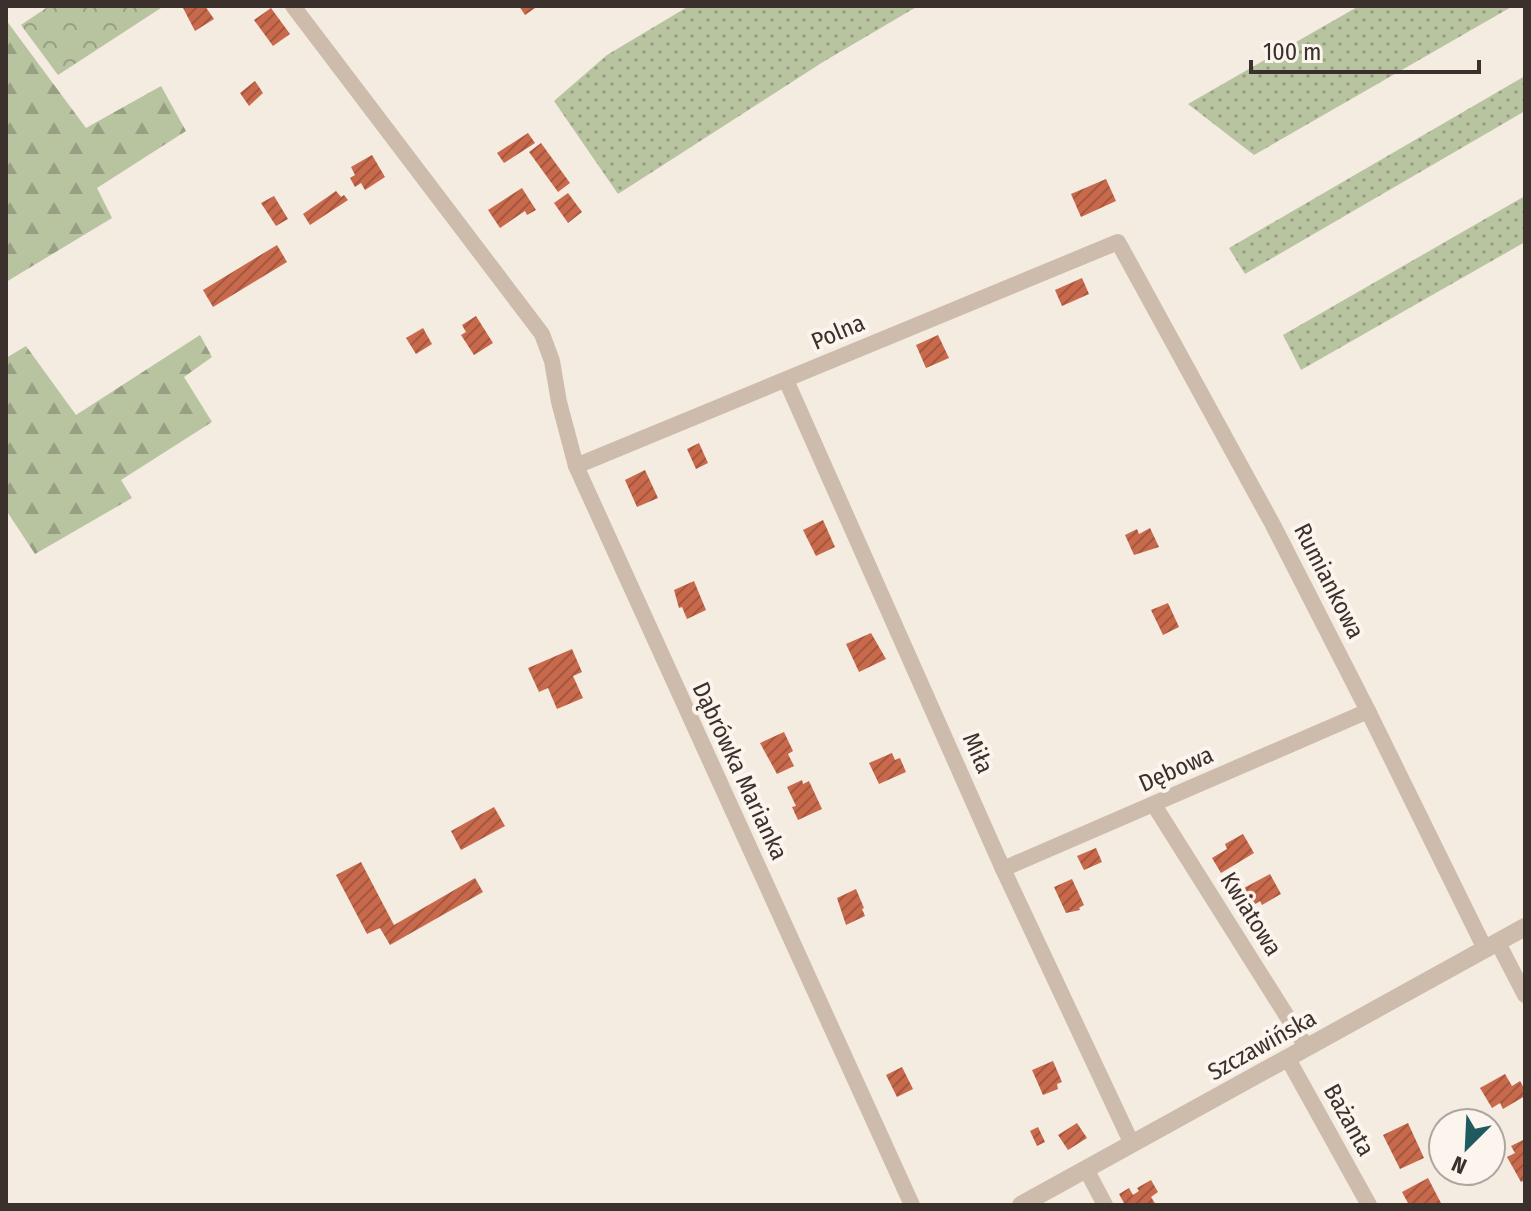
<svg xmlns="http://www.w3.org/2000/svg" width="1531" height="1211" font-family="'Fira Sans Condensed',sans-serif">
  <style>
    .grass { fill: url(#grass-dots) }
    .forest { fill: url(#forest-firs) }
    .park { fill: url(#park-crowns) }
    .building { fill: url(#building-hatch) }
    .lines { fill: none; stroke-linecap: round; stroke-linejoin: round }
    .minor { stroke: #cdbbac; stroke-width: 16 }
    .tertiary { stroke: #cdbbac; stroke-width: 18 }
    .labels { text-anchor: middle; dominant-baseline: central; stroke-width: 8; stroke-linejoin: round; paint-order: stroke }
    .street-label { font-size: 24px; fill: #3b302b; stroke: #fbf5ee }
  </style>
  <defs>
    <pattern id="grass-dots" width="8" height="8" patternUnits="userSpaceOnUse" patternTransform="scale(2)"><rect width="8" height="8" fill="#b8c4a0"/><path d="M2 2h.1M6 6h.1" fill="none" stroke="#97a083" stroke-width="1.8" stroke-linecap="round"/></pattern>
    <pattern id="forest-firs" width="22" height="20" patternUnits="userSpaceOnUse" patternTransform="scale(2)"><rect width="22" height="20" fill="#b8c4a0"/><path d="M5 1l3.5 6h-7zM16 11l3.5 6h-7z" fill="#97a083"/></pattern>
    <pattern id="park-crowns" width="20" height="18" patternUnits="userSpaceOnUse" patternTransform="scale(2)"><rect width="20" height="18" fill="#b8c4a0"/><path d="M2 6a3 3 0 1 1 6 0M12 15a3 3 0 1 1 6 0" fill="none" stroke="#97a083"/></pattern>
    <pattern id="building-hatch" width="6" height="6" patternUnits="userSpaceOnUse" patternTransform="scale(2)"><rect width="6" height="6" fill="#c8694b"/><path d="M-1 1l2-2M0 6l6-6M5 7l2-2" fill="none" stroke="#a4573f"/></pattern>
  </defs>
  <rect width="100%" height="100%" fill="#f4ebe1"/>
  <g class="grass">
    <path d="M689,6H918L823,62L618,194L554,101L607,55Z"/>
    <path d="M1359,6H1513L1254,155L1188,104Z"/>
    <path d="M1525,76V111L1245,274L1229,248Z"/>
    <path d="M1525,196V242L1301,370L1283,335Z"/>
  </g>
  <g class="forest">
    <path d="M6,20L86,128L161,86L186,131L97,188L112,218L6,282Z"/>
    <path d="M200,335L212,357L184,377L212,422L121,480L132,498L35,554L6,510V358L26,346L76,415Z"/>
  </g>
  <path class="park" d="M49,6H164L58,75L21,25Z"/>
  <g class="building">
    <path d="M182,6H205L214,19L195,31Z"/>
    <path d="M519,6H538L525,15Z"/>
    <path d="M271,8L290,34L273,46L254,20Z"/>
    <path d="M255,81L263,93L249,106L240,93Z"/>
    <path d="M528,133L535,143L504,163L497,153Z"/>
    <path d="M541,143L570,183L558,192L529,152Z"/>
    <path d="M372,155L385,177L365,190L361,183L355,187L350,178L355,175L351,167Z"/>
    <path d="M1106,179L1116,201L1081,217L1071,194Z"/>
    <path d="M522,188L536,210L527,215L525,211L500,228L488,210Z"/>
    <path d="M336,191L341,197L344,195L348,200L310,225L303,214Z"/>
    <path d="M568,193L582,212L568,223L554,203Z"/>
    <path d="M274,196L288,219L276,226L261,203Z"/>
    <path d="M277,245L287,262L213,307L203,290Z"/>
    <path d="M1082,278L1089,294L1062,306L1055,290Z"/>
    <path d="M476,316L493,343L474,355L461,335L466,332L462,325Z"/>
    <path d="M423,328L432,344L416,354L406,338Z"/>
    <path d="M938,335L949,358L926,368L916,345Z"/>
    <path d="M699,443L708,463L696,469L687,449Z"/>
    <path d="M645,470L658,498L637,507L625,480Z"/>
    <path d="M823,520L835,547L816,556L803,530Z"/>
    <path d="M1150,528L1159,547L1134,555L1125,535L1137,529L1139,534Z"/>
    <path d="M694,581L706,610L687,619L682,607L679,608L674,590Z"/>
    <path d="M1168,603L1179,627L1163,635L1151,610Z"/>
    <path d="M871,633L886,659L859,672L846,644Z"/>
    <path d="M572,649L582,672L573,676L583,698L557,709L548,688L539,692L528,668Z"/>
    <path d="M784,732L793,751L788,754L794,766L777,774L760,743Z"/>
    <path d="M892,753L895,760L900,758L906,772L879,784L869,763Z"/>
    <path d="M802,780L803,784L809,781L822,809L798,820L792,807L796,806L787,787Z"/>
    <path d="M494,807L505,826L461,850L451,831Z"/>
    <path d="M1243,834L1254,853L1221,873L1212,858L1227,849L1225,844Z"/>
    <path d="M1096,848L1102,862L1084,870L1077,856Z"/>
    <path d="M361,862L394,925L475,878L483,892L390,945L380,928L367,934L336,875Z"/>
    <path d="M1270,874L1281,894L1262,905L1260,901L1246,910L1238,897L1246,892L1244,888Z"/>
    <path d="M1072,879L1084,905L1079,908L1080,910L1066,913L1054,887Z"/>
    <path d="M856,889L864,908L862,909L865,916L846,925L837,898Z"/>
    <path d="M1053,1061L1062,1082L1057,1084L1058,1089L1043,1095L1032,1070Z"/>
    <path d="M902,1067L913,1089L897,1097L886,1075Z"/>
    <path d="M1505,1074L1512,1086L1520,1081L1525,1090V1096L1503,1109L1500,1103L1492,1108L1480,1088Z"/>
    <path d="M1077,1123L1087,1138L1068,1150L1058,1135Z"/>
    <path d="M1408,1123L1424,1158L1400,1169L1383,1135Z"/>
    <path d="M1038,1127L1045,1142L1037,1146L1030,1131Z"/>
    <path d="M1525,1139V1180L1521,1182L1507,1157L1515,1153L1511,1146Z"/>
    <path d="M1428,1178L1442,1205H1409L1402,1192Z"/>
    <path d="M1151,1180L1158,1192L1151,1197L1156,1205H1125L1119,1194L1129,1188L1133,1195L1139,1191L1137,1188Z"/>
  </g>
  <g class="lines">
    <g class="minor">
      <path d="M293,6L542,334L552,361L559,402L576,466L912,1205"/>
      <path d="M786,380L1003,869L1132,1144"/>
      <path d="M576,466L1118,242L1273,525L1368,711L1485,949"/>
      <path d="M1154,805L1307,1048"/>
      <path d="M1003,869L1368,711"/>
      <path d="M1498,943L1525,995"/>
      <path d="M1288,1059L1369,1205"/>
      <path d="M1086,1169L1105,1205"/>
    </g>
    <path class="tertiary" d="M1021,1205L1525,927"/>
  </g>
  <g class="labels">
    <g class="street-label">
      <text transform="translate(838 332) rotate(-23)">Polna</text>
      <text transform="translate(1329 581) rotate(63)">Rumiankowa</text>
      <text transform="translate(978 753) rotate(66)">Miła</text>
      <text transform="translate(1176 769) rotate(-24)">Dębowa</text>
      <text transform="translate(740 771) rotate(65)">Dąbrówka Marianka</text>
      <text transform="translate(1251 914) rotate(58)">Kwiatowa</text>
      <text transform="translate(1262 1045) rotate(-29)">Szczawińska</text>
      <text transform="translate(1349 1120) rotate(61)">Bażanta</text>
    </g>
  </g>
  <rect width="1531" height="1211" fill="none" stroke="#3b302b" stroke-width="16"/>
  <g transform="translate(1467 1147) rotate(204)"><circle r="38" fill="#fbf5ee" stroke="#aea6a0" stroke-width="2"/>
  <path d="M0-6L14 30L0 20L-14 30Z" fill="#1f5a5e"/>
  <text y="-12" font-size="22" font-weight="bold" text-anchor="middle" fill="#3b302b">N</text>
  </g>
  <path d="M1251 60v12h228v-12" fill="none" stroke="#3b302b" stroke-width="4"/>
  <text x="1263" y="60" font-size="24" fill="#3b302b" stroke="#fbf5ee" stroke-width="6" paint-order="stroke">100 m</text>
</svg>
